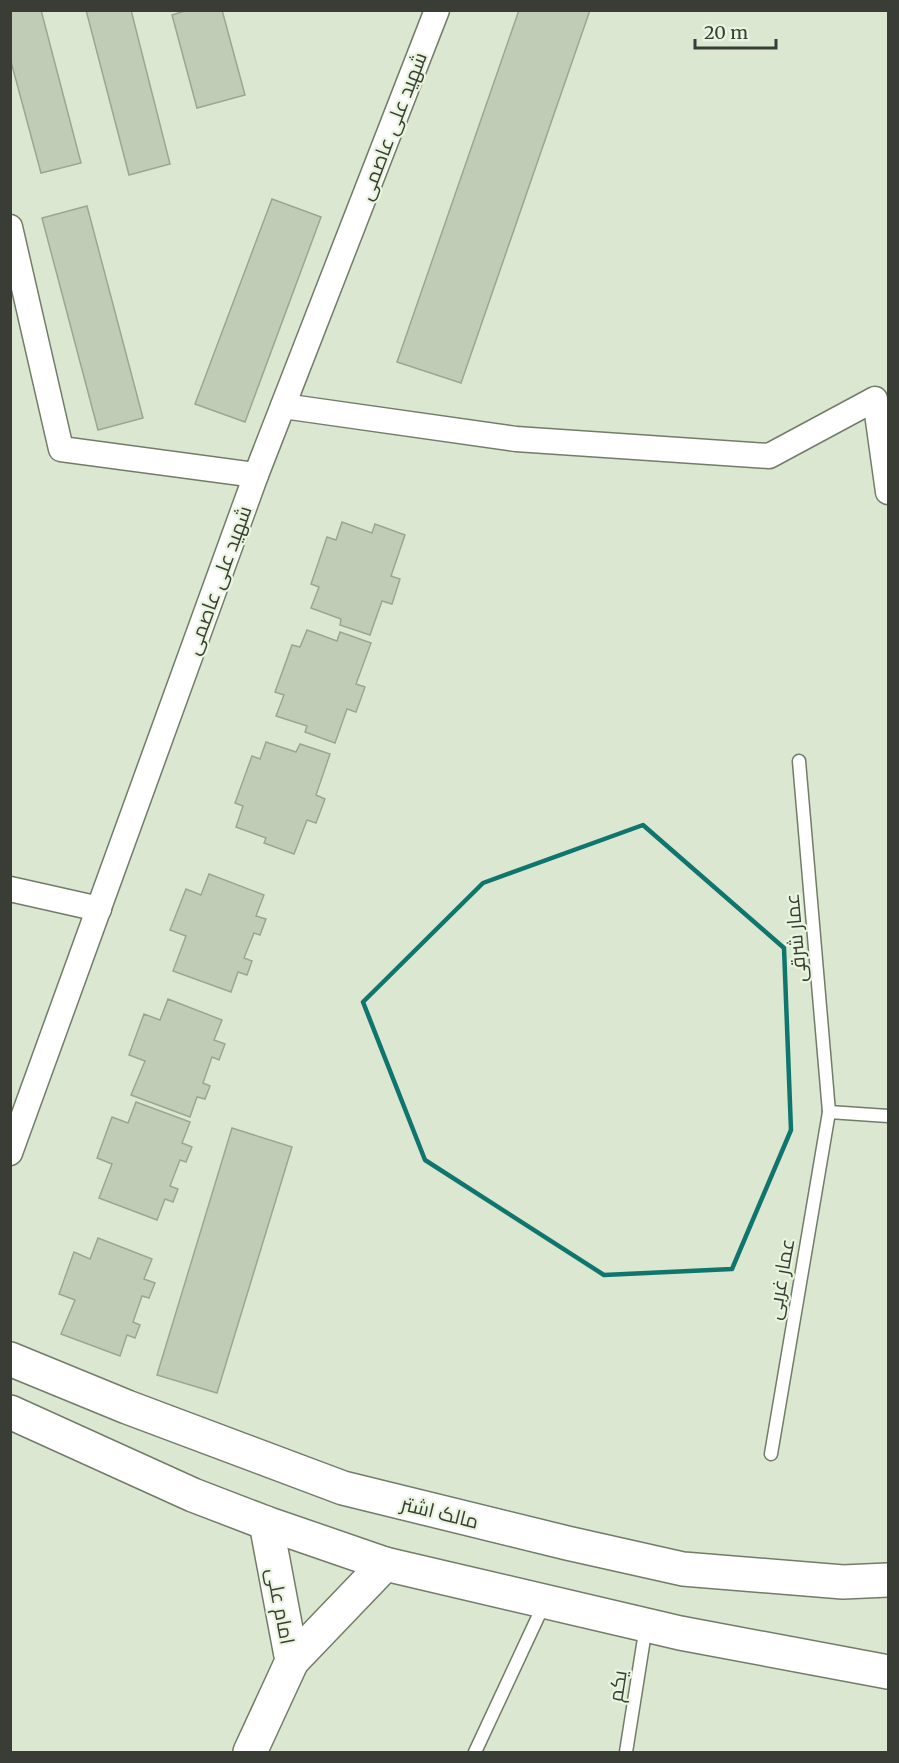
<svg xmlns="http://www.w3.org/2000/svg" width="899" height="1763" font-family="Merriweather,Cairo,serif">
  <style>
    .building { fill: #c0ccb6; stroke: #9ca792; stroke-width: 1.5 }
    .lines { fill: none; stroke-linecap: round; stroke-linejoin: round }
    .lane-casing { stroke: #727c68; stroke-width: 15 }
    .street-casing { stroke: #727c68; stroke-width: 27 }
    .secondary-casing { stroke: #727c68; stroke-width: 36 }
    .lane { stroke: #fff; stroke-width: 12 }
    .street { stroke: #fff; stroke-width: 24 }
    .secondary { stroke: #fff; stroke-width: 33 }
    .marked { fill: none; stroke: #0f766e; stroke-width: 4.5; stroke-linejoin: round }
    .labels { text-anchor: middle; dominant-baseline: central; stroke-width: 4.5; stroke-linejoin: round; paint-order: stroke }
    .street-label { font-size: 20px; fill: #393d35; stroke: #e9f5de }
  </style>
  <rect width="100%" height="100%" fill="#dbe7d1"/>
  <g class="building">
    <path d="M10,10H41L81,163L41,173L10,58Z"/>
    <path d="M86,10H131L170,164L129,175Z"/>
    <path d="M188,10H222L245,95L197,108L172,15Z"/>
    <path d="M519,10H590L461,383L397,362Z"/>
    <path d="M272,199L321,217L245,422L195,404Z"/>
    <path d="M87,206L143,418L98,430L42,218Z"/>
    <path d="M342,522L372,533L375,524L405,535L391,576L400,579L392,604L382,601L370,635L340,625L341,619L311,608L319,587L311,584L327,537L336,540Z"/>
    <path d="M307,630L337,641L340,632L371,643L356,684L365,687L356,712L347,709L335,743L305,732L307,726L276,716L284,695L275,692L292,645L300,647Z"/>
    <path d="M266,742L296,752L300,744L330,754L316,795L325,799L316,823L307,820L294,854L264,843L266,838L236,827L243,806L235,803L252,756L260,759Z"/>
    <path d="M209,874L264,895L256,916L266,919L260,935L254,933L244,958L252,961L247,975L238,972L231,992L173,971L186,936L170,930L186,889L201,895Z"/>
    <path d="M168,999L222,1020L214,1040L225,1044L219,1060L212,1057L203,1083L210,1086L205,1099L197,1097L190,1117L131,1095L145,1061L129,1055L144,1014L160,1020Z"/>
    <path d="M136,1102L190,1122L182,1143L192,1147L186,1162L180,1160L170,1186L178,1189L173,1202L165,1199L157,1220L99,1198L112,1164L97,1158L112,1117L128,1123Z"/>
    <path d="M232,1128L292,1147L217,1393L157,1375Z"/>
    <path d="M98,1238L152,1259L144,1279L155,1283L149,1298L142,1296L133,1322L140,1325L135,1338L127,1335L120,1356L61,1334L75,1300L59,1294L74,1252L90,1259Z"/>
  </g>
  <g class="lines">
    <g class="lane-casing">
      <g id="lane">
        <path d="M829,1112L888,1116"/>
        <path d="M771,1454L829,1112L799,761"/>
        <path d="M475,1752L544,1604"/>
        <path d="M626,1752L646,1626"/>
      </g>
    </g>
    <g class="street-casing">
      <g id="street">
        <path d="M10,227L61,449L256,475"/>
        <path d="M283,406L516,439L769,456L875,399L888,492"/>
        <path d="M10,889L99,909"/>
        <path d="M10,1153L256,475L437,10"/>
      </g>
    </g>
    <g class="secondary-casing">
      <g id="secondary">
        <path d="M10,1359L127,1407L343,1488L567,1543L683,1569L843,1582L888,1580"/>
        <path d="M10,1412L193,1495L266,1523L385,1564L680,1633L888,1672"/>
        <path d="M292,1661L385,1564"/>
        <path d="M250,1752L292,1661L266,1523"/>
      </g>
    </g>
    <use href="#lane" class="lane"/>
    <use href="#street" class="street"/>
    <use href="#secondary" class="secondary"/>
  </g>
  <path class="marked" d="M643,825L784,948L791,1130L732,1269L604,1275L425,1160L363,1002L483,883Z"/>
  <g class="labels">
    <g class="street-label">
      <text transform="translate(392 126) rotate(-69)">شهید علی عاصمی</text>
      <text transform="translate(218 580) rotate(-70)">شهید علی عاصمی</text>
      <text transform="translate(795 938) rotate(-95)">عمار شرقی</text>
      <text transform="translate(780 1279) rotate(-80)">عمار غربی</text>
      <text transform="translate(440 1512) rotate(14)">مالک اشتر</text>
      <text transform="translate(281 1606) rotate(79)">امام علی</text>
      <text transform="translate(617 1686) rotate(-81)">یکم</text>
    </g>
  </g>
  <rect width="899" height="1763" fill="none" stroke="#393d35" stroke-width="24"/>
  <path d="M695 39v9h81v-9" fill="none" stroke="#393d35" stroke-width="3"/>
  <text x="704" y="39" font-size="18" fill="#393d35" stroke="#e9f5de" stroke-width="4.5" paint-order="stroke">20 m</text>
</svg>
